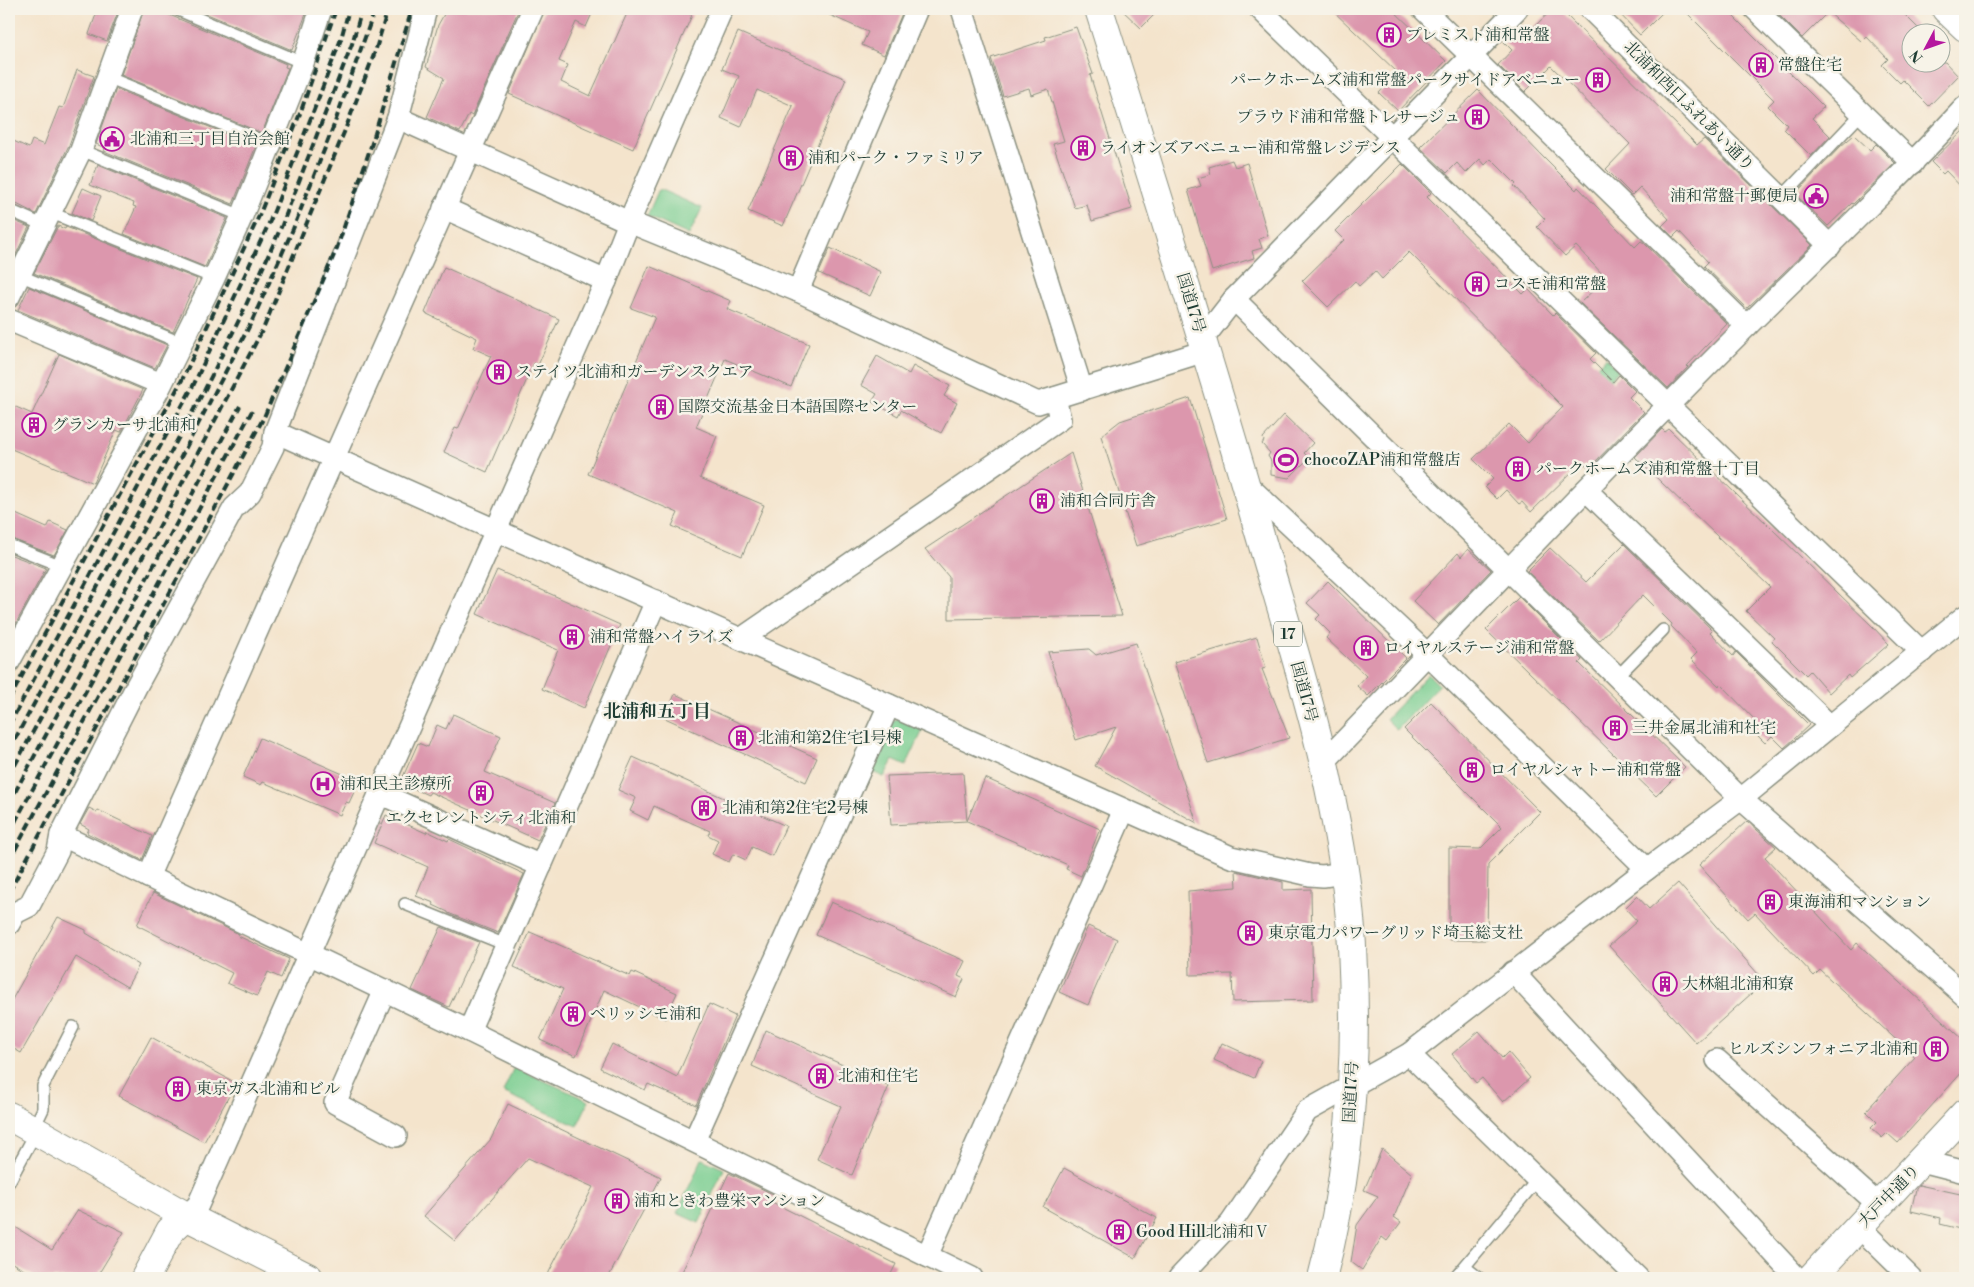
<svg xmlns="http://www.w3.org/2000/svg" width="1974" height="1287" font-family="'Libre Bodoni','Noto Serif JP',serif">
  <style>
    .green { fill: #7ace91; stroke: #4c8662 }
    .building { fill: #dc97ad }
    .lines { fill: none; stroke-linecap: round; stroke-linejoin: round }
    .lane-casing { stroke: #8a9080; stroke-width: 14 }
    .street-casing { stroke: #8a9080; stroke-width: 24 }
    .secondary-casing { stroke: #8a9080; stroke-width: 30 }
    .highway-casing { stroke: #8a9080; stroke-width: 30 }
    .lane { stroke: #fff; stroke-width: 11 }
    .street { stroke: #fff; stroke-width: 21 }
    .secondary { stroke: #fff; stroke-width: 28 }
    .highway { stroke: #fff; stroke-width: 28 }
    .rail { stroke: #1f3d34; stroke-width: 4; stroke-dasharray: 8 4; stroke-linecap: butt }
    .labels { text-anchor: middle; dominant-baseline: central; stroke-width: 5; stroke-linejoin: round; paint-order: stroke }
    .shield { fill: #f7f3e8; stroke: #60746a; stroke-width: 1 }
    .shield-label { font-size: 15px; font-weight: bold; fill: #1f3d34 }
    .poi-label { font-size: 16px; fill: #1f3d34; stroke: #f7f3e8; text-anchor: start }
    .street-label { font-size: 16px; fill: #1f3d34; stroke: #f7f3e8 }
    .neighbourhood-label { font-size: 18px; font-weight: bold; fill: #1f3d34; stroke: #f7f3e8 }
  </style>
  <rect width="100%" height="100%" fill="#f7f3e8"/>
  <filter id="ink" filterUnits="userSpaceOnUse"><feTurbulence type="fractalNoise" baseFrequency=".02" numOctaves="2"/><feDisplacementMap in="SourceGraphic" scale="10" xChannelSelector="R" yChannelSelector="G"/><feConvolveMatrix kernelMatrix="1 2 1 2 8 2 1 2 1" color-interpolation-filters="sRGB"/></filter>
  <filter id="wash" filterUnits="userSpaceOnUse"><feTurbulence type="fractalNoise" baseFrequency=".0096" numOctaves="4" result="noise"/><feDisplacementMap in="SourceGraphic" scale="20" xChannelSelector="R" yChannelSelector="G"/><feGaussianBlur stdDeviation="1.12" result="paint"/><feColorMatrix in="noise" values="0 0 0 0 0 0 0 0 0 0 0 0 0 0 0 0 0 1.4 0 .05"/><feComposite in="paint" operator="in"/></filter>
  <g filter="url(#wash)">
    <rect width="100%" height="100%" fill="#f4e4cc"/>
    <g class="green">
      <path d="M659,189L702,208L689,235L647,216Z"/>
      <path d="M1606,357L1619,370L1584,407L1571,395Z"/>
      <path d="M1428,674L1439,685L1397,730L1386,719Z"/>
      <path d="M899,718L923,730L906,766L893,760L884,777L870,771L890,722Z"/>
      <path d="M514,1067L589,1101L577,1126L503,1092Z"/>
      <path d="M702,1159L724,1169L699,1223L677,1213Z"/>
    </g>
    <g id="blocks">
      <g class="building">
        <path d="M98,9H119L107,41L89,34Z"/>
        <path d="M144,9H155L286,64L285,67L288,68L262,133L121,75Z"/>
        <path d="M198,9H308L292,50L198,10Z"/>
        <path d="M447,9H519L472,116L469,114L460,132L427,117L444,78L426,67L438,25Z"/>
        <path d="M545,9H594L586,27L576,22L559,61L568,65L561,82L590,96L629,9H678L692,15L633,149L509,94Z"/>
        <path d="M816,9H904L884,55L862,45L868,32Z"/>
        <path d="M1121,9H1160L1141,28Z"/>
        <path d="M1331,9H1392L1446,61L1398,111L1379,93L1398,73Z"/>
        <path d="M1553,9H1560L1697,145L1704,139L1812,245L1747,308L1704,266L1708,262L1679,231L1673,237L1662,226L1669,219L1640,187L1632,195L1606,169L1630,144L1551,66L1525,92L1498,65L1512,50L1504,42L1519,29L1524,36Z"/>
        <path d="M1615,9H1666L1640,35Z"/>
        <path d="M1683,9H1726L1824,107L1812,118L1830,136L1811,156L1784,129L1787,125L1768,106L1774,100Z"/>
        <path d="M1773,9H1899L1922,32H1912V62H1945L1958,76L1929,106L1903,80L1900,83L1882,65L1888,59L1866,36L1861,41L1828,12L1802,38Z"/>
        <path d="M1076,27L1093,74L1090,75L1132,209L1092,221L1087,205L1075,208L1053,144L1064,141L1048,89L1031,95L1029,88L1003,96L991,58L1046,40L1045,37Z"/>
        <path d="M738,32L846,79L783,226L748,211L793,106L757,90L741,127L721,118L739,76L722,69Z"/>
        <path d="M77,70L94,76L69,145L36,214L9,200V139L29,148L32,140L44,145L59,107L63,108Z"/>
        <path d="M116,89L256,146L233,204L104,151L105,148L96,144Z"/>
        <path d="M1478,90L1544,158L1576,190L1578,187L1635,247L1641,241L1644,243L1727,324L1687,366L1688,367L1668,388L1580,303L1606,278L1576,246L1565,256L1537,227L1545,219L1514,186L1516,184L1491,159L1485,165L1480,159L1466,173L1457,163L1447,173L1420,147Z"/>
        <path d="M1965,129V191L1946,171L1943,174L1931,162Z"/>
        <path d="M1854,135L1870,150L1876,144L1895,163L1853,204L1852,203L1828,226L1795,194L1841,146Z"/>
        <path d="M1232,160L1235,167L1247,163L1268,236L1259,239L1262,248L1252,251L1254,258L1212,271L1188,190L1201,186L1198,178L1211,174L1209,167Z"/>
        <path d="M1402,164L1431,193L1427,197L1523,294L1528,289L1553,315L1555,313L1596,353L1590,359L1613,382L1619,375L1635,391L1629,397L1644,412L1589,468L1585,464L1580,468L1578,466L1531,512L1522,502L1519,504L1506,490L1497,499L1485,487L1493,479L1473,459L1509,424L1528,443L1563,407L1409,252L1382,279L1375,271L1359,286L1355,281L1328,307L1302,281L1344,240L1335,231Z"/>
        <path d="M98,165L227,218L205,267L124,234L136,207L133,206L134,203L90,185Z"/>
        <path d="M83,188L101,196L91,221L72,213Z"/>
        <path d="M10,219L29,227L9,269V221Z"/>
        <path d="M58,226L65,229L66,227L197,279L173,332L34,273Z"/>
        <path d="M830,248L881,272L870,296L819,273Z"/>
        <path d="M649,266L731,301L727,309L809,344L791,387L725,359L696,427L717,436L700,478L764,505L742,556L672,526L678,513L588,474L655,317L631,308Z"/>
        <path d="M444,267L559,319L538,365L534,363L487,472L444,452L455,428L458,429L491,356L473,348L477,338L425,313Z"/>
        <path d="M29,287L167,345L155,368L18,310Z"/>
        <path d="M59,354L143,390L121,432L116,430L93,483L9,448V404L32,414Z"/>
        <path d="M877,356L909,374L913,366L950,386L944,396L957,403L941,433L901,410L898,416L872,402L877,394L861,385Z"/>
        <path d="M1190,398L1227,519L1136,546L1101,436L1120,421Z"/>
        <path d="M1284,415L1313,443L1304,453L1309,458L1289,478L1271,475V461L1268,456L1270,453L1262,444L1264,441L1263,438Z"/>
        <path d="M1662,429L1665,432L1669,429L1872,626L1889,644L1850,678L1848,675L1829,693L1810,671L1806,675L1772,641L1774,638L1746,611L1770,587L1635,457Z"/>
        <path d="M1071,453L1122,616L949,619V577L925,549Z"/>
        <path d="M9,511L47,528L50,522L68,530L54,555L9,538Z"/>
        <path d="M1624,544L1712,630L1710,632L1733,656L1736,652L1809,725L1794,739L1784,748L1772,736L1765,743L1750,728L1757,722L1720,684L1719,686L1691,659L1697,653L1671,626L1672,624L1643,595L1599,641L1527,571L1550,548L1586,582Z"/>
        <path d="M1468,549L1491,570L1438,625L1413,601L1458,553L1461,557Z"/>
        <path d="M9,554L46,568L9,636Z"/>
        <path d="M497,570L620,625L584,708L542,689L558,650L477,614Z"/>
        <path d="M1328,581L1406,658L1368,696L1357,686L1366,676L1326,638L1330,633L1316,619L1320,615L1307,603Z"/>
        <path d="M1519,597L1582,660L1579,663L1685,767L1656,796L1486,630Z"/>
        <path d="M1257,637L1266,668L1262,669L1289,738L1208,763L1174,662Z"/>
        <path d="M1136,643L1182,778L1197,823L1095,766L1116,727L1076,740L1048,652L1089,649L1096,655Z"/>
        <path d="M675,694L817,758L806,782L665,718Z"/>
        <path d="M1431,702L1540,812L1488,864L1487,940H1449V848L1480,849L1502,827L1404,729Z"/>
        <path d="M453,714L501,736L485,772L555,803L538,840L430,792L428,795L408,786L409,783L402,779L418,743L428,747L437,725L446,729Z"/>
        <path d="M260,738L359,781L349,803L346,802L340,815L263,782L261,785L243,777Z"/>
        <path d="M633,757L786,826L772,856L752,847L746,860L733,854L729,862L712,854L718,840L708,835L710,831L654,806L648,820L630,811L636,798L618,790Z"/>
        <path d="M963,773L967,821L891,825L887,776Z"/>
        <path d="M985,778L1100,829L1081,876L1066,869L1068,865L967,821Z"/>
        <path d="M89,808L97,812L98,810L152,836L142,860L87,833L89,829L80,824Z"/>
        <path d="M386,815L426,833L427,831L448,841L449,839L524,874L498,933L448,913V912L433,905L434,903L416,896L428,867L374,843Z"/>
        <path d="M1747,821L1776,847L1765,857L1851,950L1857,943L1965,1041V1069L1898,1143L1887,1133L1882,1138L1871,1128L1877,1122L1866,1111L1915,1057L1820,970L1814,976L1755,913L1748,919L1699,865Z"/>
        <path d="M1236,871L1283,882V890L1311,889L1313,1000L1233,1002L1232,974L1190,975L1188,891L1237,887Z"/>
        <path d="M1678,883L1759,975L1746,986L1752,993L1696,1043L1609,946L1637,921L1625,908L1637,896L1649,909Z"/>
        <path d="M153,893L239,934L238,936L289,959L281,978L268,972L257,996L227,983L232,973L137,925Z"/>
        <path d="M831,902L965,961L958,976L964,979L956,997L816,935Z"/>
        <path d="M58,917L86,930V933L139,965L127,987L76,957L21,1053L9,1046V1005Z"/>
        <path d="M1088,926L1117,939L1088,1005L1059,992Z"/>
        <path d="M441,927L479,942L449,1007L412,990Z"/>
        <path d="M530,932L630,976L632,972L677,993L665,1019L604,990L576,1056L540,1040L563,989L514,967Z"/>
        <path d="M709,1004L735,1016L696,1105L648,1084L645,1090L600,1068L612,1044L677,1077Z"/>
        <path d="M766,1030L889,1086L852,1175L817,1159L841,1106L752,1066Z"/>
        <path d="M1479,1031L1502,1058L1508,1052L1530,1078L1503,1102L1482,1078L1476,1083L1452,1054Z"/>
        <path d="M151,1037L236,1083L204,1142L119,1096Z"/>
        <path d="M1222,1043L1261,1061L1254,1078L1214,1060Z"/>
        <path d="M508,1104L661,1177L608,1278H546L593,1187L528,1158L455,1241L424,1216L491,1139Z"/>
        <path d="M1382,1149L1412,1174L1394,1217L1401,1222L1387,1241L1382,1237L1362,1270L1351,1262L1357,1225L1378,1196L1364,1190Z"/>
        <path d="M1064,1168L1157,1218L1135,1258L1043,1207Z"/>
        <path d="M729,1173L775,1195L772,1202L896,1264L889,1278H679Z"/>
        <path d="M1919,1185L1965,1195V1225L1961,1224L1960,1229L1940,1224L1941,1218L1911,1211L1916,1189Z"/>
        <path d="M78,1210L124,1232L96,1278H37L9,1261V1223L52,1250Z"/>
      </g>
    </g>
  </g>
  <g filter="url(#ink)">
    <use href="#blocks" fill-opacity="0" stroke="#8a9080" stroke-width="1"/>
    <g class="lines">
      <g class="lane-casing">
        <g id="lane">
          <path d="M176,9L303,63"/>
          <path d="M107,77L270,144"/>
          <path d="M81,150L242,216"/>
          <path d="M1782,197L1862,113"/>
          <path d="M9,210L43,225"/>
          <path d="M49,212L214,278"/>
          <path d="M19,275L181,343"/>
          <path d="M9,545L62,566"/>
          <path d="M1618,676L1663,630"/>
          <path d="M405,904L506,945"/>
          <path d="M33,1130L43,1109V1086L73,1027"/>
          <path d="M9,1182L36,1132"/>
          <path d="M1465,1267L1479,1278"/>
          <path d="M1455,1278L1538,1179"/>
        </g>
      </g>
      <g class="street-casing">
        <g id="street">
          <path d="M962,9L1082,390"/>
          <path d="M1260,9L1922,652"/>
          <path d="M1423,9L1747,326"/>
          <path d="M1590,9L1830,246"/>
          <path d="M1755,9L1913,163"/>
          <path d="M398,118L629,222L798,291L1038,403L1205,351"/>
          <path d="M444,208L606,281"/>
          <path d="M798,291L917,9"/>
          <path d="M9,297L81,150L132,9"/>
          <path d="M1234,299L1741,799L1965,996"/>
          <path d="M9,320L161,384"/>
          <path d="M1202,340L1234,299L1517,9"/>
          <path d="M275,432L1231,857L1310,875L1323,876L1344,873"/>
          <path d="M1245,483L1428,655L1647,869"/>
          <path d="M1586,490L1830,726"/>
          <path d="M741,639L1060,419L1055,398"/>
          <path d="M9,662L159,389L214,278L242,216L303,63L321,9"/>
          <path d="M1323,763C1464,617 1603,469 1747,326C1821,253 1895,183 1965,107"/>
          <path d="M379,793L541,866"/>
          <path d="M61,835L469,1031L972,1278"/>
          <path d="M148,877L533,9"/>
          <path d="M9,924L15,913L29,906L58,851L61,835L137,685L234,508L250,493L273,447L275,432L398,118L426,9"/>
          <path d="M1513,972L1797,1278"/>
          <path d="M385,990L335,1103L396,1136"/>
          <path d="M469,1031L656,601"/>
          <path d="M1409,1054L1638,1278"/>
          <path d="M1717,1060L1879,1205"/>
          <path d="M694,1141L889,705"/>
          <path d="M1922,1161L1965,1172"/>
          <path d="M186,1216L198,1205L606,281L629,222L722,9"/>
          <path d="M1859,1227L1911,1278"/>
          <path d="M927,1256L1124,810"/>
          <path d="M1179,1278L1231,1223L1307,1111L1409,1054L1647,869L1741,799L1965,616"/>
        </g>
      </g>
      <g class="secondary-casing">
        <g id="secondary">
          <path d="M9,1116L186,1216L309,1278"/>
          <path d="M145,1278L170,1231L186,1216"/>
          <path d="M1811,1278L1965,1113"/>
        </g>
      </g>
      <g class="highway-casing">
        <g id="highway">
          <path d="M1099,9C1152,178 1206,347 1255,518C1278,599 1305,681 1324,764C1337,824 1349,885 1352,946C1358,1057 1351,1170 1322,1278"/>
          <path d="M1946,9L1965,27"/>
        </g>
      </g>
      <use href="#lane" class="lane"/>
      <use href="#street" class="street"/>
      <use href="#secondary" class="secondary"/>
      <use href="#highway" class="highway"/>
      <g class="rail">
        <path d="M9,700L183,378L259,216L301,111L336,9"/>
        <path d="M9,725L194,384L270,221L312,115L341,39L349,9"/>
        <path d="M9,750L205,389L241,316L282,225L352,44L362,9"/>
        <path d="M9,776L147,522L252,321L293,229L334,125L375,9"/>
        <path d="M9,803L158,529L264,327L345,130L375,52L388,9"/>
        <path d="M9,833L240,406"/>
        <path d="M9,861L252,411"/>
        <path d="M9,892L264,417L337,248L373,140L412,9"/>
      </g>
    </g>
  </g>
  <defs>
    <g id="building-ring" transform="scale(1.25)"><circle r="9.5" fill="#f7f3e8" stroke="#b5179e" stroke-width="1.5"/><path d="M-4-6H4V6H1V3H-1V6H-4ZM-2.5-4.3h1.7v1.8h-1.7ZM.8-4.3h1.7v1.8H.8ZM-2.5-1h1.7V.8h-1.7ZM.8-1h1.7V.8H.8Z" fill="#b5179e"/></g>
    <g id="civic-ring" transform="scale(1.25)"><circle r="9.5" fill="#f7f3e8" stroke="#b5179e" stroke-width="1.5"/><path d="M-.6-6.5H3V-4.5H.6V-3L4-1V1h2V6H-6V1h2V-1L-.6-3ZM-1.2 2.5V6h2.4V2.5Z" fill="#b5179e"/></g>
    <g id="stadium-ring" transform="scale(1.25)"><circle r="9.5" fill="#f7f3e8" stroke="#b5179e" stroke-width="1.5"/><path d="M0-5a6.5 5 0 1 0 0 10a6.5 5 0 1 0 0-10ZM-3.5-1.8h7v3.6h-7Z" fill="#b5179e"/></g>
    <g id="hospital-ring" transform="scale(1.25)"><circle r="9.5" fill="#f7f3e8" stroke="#b5179e" stroke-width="1.5"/><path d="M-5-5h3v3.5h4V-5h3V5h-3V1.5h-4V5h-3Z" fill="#b5179e"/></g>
  </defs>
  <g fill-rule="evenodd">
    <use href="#building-ring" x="1389" y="35"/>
    <use href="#building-ring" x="1761" y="65"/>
    <use href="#building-ring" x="1598" y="80"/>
    <use href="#building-ring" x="1477" y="117"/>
    <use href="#civic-ring" x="112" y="139"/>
    <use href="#building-ring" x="1083" y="148"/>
    <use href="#building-ring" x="791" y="158"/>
    <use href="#civic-ring" x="1816" y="196"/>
    <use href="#building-ring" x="1477" y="284"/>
    <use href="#building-ring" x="499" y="372"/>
    <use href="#building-ring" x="661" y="407"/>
    <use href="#building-ring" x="34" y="425"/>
    <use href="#stadium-ring" x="1286" y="460"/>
    <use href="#building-ring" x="1518" y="469"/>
    <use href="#building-ring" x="1042" y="501"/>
    <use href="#building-ring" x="572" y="637"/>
    <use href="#building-ring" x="1366" y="648"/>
    <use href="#building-ring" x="1615" y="728"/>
    <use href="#building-ring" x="741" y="738"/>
    <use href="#building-ring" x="1472" y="770"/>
    <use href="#hospital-ring" x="323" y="784"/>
    <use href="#building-ring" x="481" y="793"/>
    <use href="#building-ring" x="704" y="808"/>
    <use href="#building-ring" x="1770" y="902"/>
    <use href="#building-ring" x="1250" y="933"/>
    <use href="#building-ring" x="1665" y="984"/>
    <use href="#building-ring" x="573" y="1014"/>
    <use href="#building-ring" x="1936" y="1049"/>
    <use href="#building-ring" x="821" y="1076"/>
    <use href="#building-ring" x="178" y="1089"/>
    <use href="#building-ring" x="617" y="1201"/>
    <use href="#building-ring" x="1119" y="1232"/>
  </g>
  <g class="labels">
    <rect class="shield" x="1274" y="621.5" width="28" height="25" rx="4"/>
    <g class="shield-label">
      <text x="1288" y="634">17</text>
    </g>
    <g class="poi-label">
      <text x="1406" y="35">プレミスト浦和常盤</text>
      <text x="1778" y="65">常盤住宅</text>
      <text x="1580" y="80" text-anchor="end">パークホームズ浦和常盤パークサイドアベニュー</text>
      <text x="1460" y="117" text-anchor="end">プラウド浦和常盤トレサージュ</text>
      <text x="130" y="139">北浦和三丁目自治会館</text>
      <text x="1100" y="148">ライオンズアベニュー浦和常盤レジデンス</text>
      <text x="808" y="158">浦和パーク・ファミリア</text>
      <text x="1798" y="196" text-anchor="end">浦和常盤十郵便局</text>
      <text x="1494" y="284">コスモ浦和常盤</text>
      <text x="516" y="372">ステイツ北浦和ガーデンスクエア</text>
      <text x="678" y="407">国際交流基金日本語国際センター</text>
      <text x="52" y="425">グランカーサ北浦和</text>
      <text x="1304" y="460">chocoZAP浦和常盤店</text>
      <text x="1536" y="469">パークホームズ浦和常盤十丁目</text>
      <text x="1060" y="501">浦和合同庁舎</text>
      <text x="590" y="637">浦和常盤ハイライズ</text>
      <text x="1384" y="648">ロイヤルステージ浦和常盤</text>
      <text x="1632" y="728">三井金属北浦和社宅</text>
      <text x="758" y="738">北浦和第2住宅1号棟</text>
      <text x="1490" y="770">ロイヤルシャトー浦和常盤</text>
      <text x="340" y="784">浦和民主診療所</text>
      <text x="722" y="808">北浦和第2住宅2号棟</text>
      <text x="481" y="818" text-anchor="middle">エクセレントシティ北浦和</text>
      <text x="1788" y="902">東海浦和マンション</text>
      <text x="1268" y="933">東京電力パワーグリッド埼玉総支社</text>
      <text x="1682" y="984">大林組北浦和寮</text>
      <text x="590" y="1014">ベリッシモ浦和</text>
      <text x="1918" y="1049" text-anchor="end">ヒルズシンフォニア北浦和</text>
      <text x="838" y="1076">北浦和住宅</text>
      <text x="196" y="1089">東京ガス北浦和ビル</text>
      <text x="634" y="1201">浦和ときわ豊栄マンション</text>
      <text x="1136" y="1232">Good Hill北浦和Ⅴ</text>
    </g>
    <g class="street-label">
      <text transform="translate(1689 106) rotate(45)">北浦和西口ふれあい通り</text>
      <text transform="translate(1191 303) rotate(73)">国道17号</text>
      <text transform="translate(1304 692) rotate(75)">国道17号</text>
      <text transform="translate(1351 1092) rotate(-87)">国道17号</text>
      <text transform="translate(1889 1196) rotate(-46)">大戸中通り</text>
    </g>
    <g class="neighbourhood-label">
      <text x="657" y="711">北浦和五丁目</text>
    </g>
  </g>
  <rect width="1974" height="1287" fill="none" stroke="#f7f3e8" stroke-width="30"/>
  <g transform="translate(1926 48) rotate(229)"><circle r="24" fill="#f7f3e8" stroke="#a1aaa0"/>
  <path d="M0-4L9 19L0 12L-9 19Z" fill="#b5179e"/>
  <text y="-8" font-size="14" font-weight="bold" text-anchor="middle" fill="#1f3d34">N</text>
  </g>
</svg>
